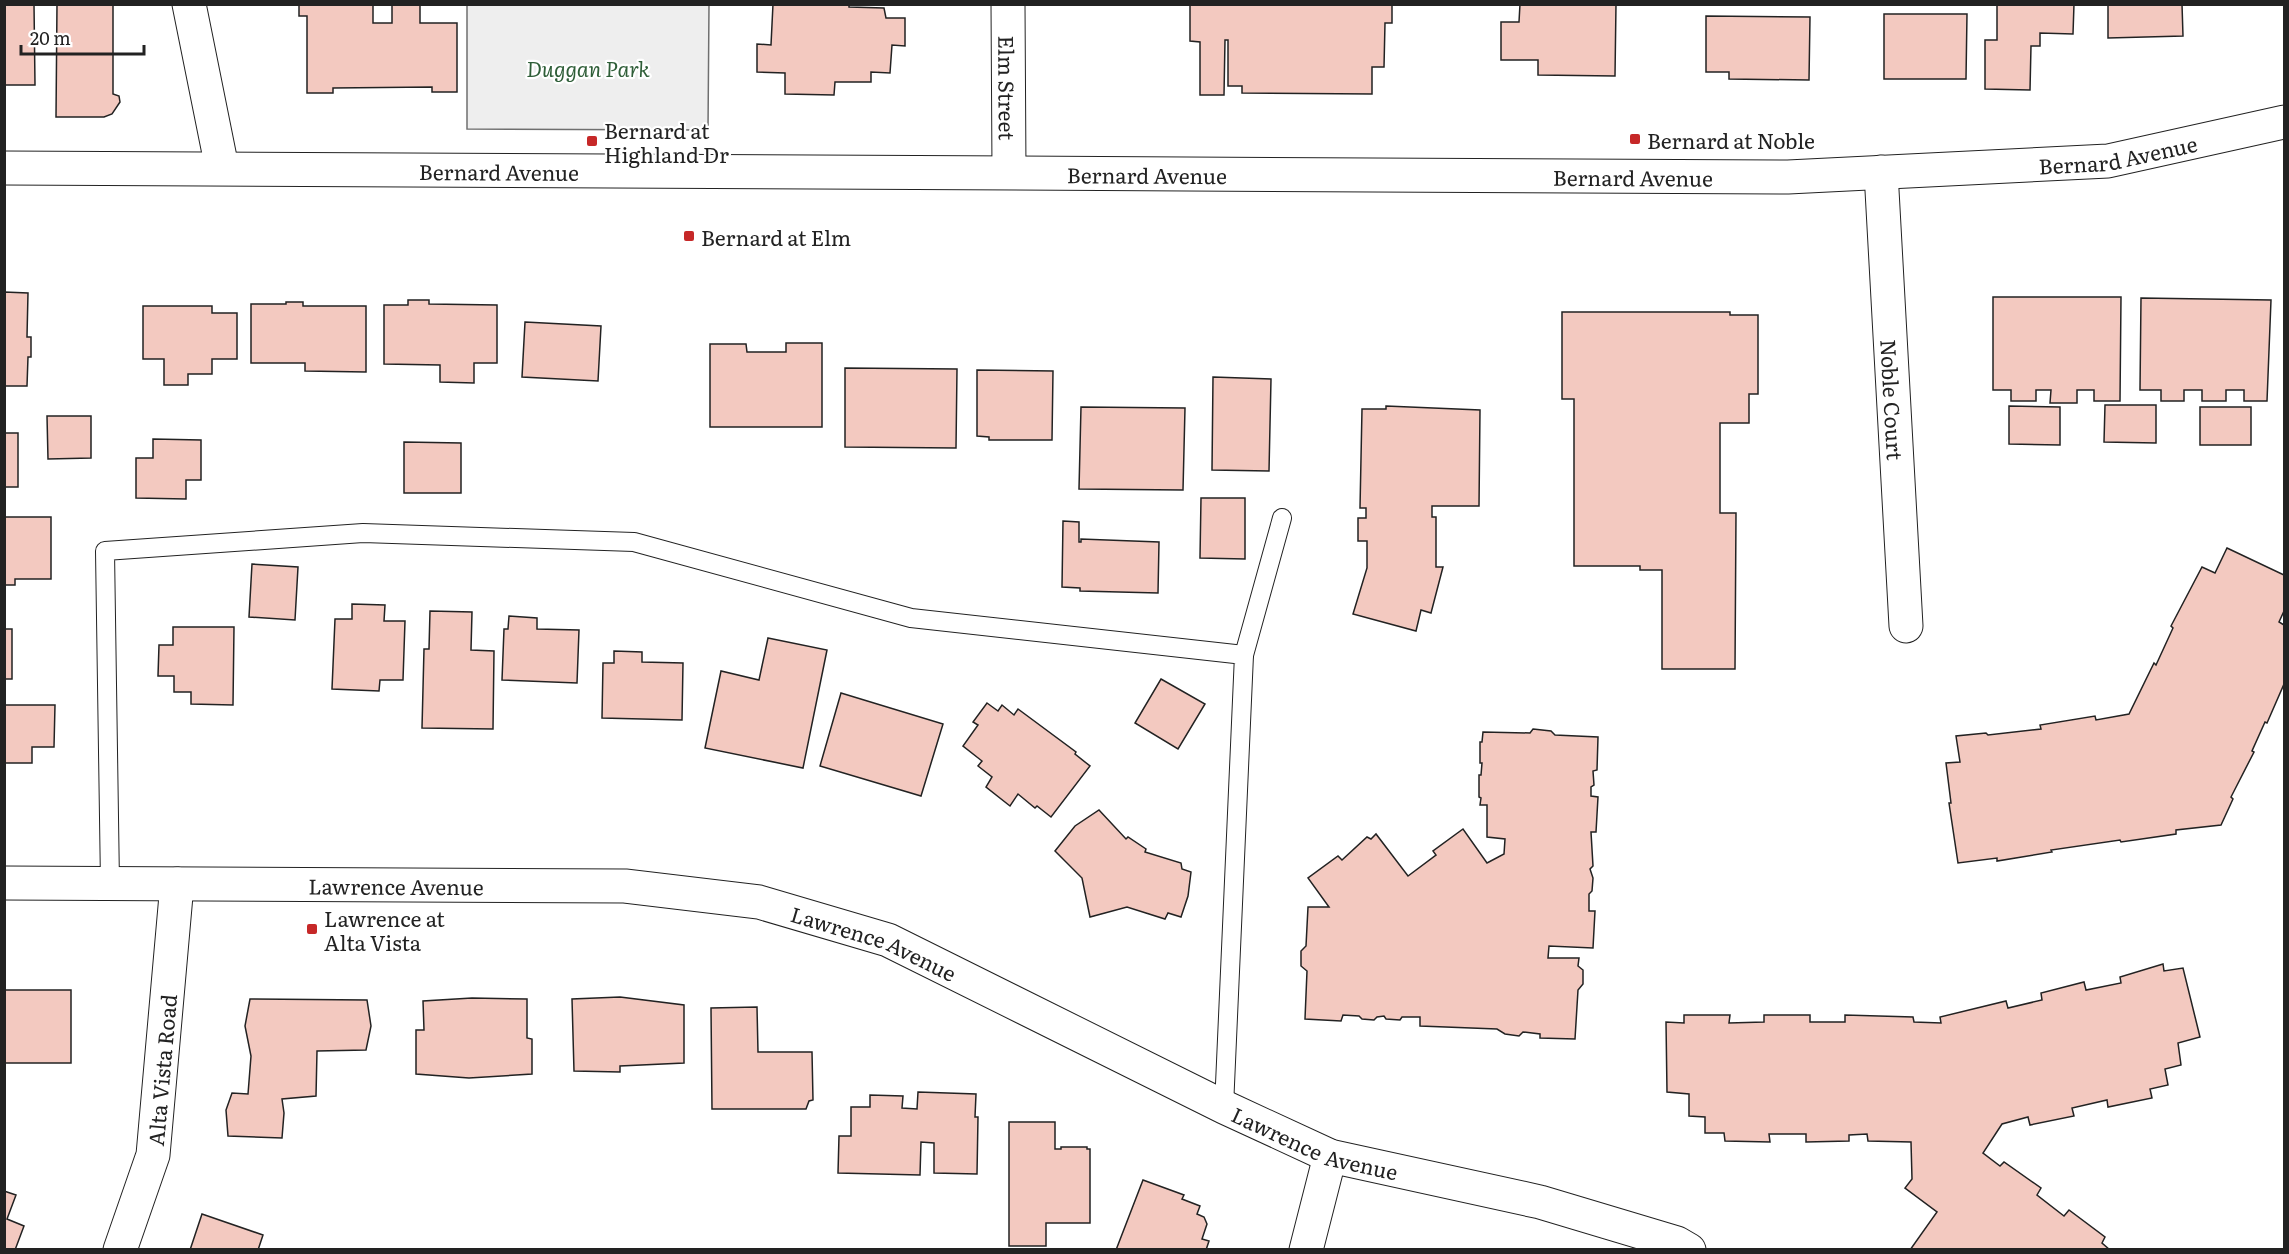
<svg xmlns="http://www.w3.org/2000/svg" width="2289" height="1254" font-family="Literata,serif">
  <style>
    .green { fill: #eee; stroke: #6f6f6f; stroke-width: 1.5 }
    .building { fill: #f3c9c0; stroke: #222; stroke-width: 1.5 }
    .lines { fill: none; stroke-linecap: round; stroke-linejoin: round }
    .service-casing { stroke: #222; stroke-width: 20 }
    .minor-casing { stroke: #222; stroke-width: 35 }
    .tertiary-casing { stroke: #222; stroke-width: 35 }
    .service { stroke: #fff; stroke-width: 18 }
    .minor { stroke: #fff; stroke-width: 33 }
    .tertiary { stroke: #fff; stroke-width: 33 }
    .poi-dot { fill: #c62828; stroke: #fff; stroke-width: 2 }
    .labels { text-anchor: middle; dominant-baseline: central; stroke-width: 4.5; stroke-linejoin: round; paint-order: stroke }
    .park-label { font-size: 21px; font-style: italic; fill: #2f5e38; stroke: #fff }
    .street-label { font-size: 21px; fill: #222; stroke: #fff }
    .poi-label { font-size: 21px; fill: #222; stroke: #fff; text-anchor: start }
  </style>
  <rect width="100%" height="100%" fill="#fff"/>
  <path class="green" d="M467,5H709L708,130L467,129Z"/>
  <g class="building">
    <path d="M4,4H34L35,85H4Z"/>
    <path d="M57,4H113V94L119,96L120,102L112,114L104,117H56Z"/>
    <path d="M299,4H373V23H392V4H420V23H457V92H432V87L333,88V93H307V16H299Z"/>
    <path d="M773,4H849V7L884,8L886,18H905V46L892,45L890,73L871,72V82H835L834,95L785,94V73L757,72V44L771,45Z"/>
    <path d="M1190,4H1392V23H1385L1384,67H1372V94L1242,93V86H1228V40H1225L1224,95H1200V42L1190,41Z"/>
    <path d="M1520,4H1616L1615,76L1538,75V60H1501V22H1519Z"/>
    <path d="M1997,4H2074L2073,34L2040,33V46H2031L2030,90L1985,89V40H1997Z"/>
    <path d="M2108,4H2182L2183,36L2108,38Z"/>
    <path d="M1884,14H1967L1966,79H1884Z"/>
    <path d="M1706,16L1810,17L1809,80L1729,79V72H1706Z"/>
    <path d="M4,292L28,293L27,337H31V357H28L27,386H4Z"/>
    <path d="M1993,297H2121L2120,401H2094V390H2077V403H2050L2051,390H2036V401H2011V390H1993Z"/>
    <path d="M2141,298L2271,300L2267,401H2244V390H2226V401H2202V390H2184V401H2161V390H2140Z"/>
    <path d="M408,300H429V304L497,305V363H474V383L440,382V365L384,364V305H408Z"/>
    <path d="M286,302H303V306H366V372L305,371V363H251V304H286Z"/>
    <path d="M143,306H212V313H237V359H212V374H188V385H164V359H143Z"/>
    <path d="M1562,312H1730V315H1758V394H1749V423H1720V513H1736L1735,669H1662V570H1640V566H1574V399H1562Z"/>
    <path d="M525,322L601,326L598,381L522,377Z"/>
    <path d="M786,343H822V427H710V344H746L747,352H786Z"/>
    <path d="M845,368L957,369L956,448L845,447Z"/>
    <path d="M977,370L1053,371L1052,440H989V437L977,436Z"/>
    <path d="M1213,377L1271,379L1269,471L1212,470Z"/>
    <path d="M2105,405H2156V443L2104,442Z"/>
    <path d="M1386,406L1480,410L1479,506H1432V517H1436V567H1443L1431,613L1421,610L1416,631L1353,614L1367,568V541H1358V518H1366V508H1360L1362,409H1386Z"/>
    <path d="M2009,406L2060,407V445L2009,444Z"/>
    <path d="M1081,407L1185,408L1183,490L1079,489Z"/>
    <rect x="2200" y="407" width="51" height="38"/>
    <path d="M47,416H91V458L48,459Z"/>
    <rect x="4" y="433" width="14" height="54"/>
    <path d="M153,439L201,440V480H186V499L136,498V458H153Z"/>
    <path d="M404,442L461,443V493H404Z"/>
    <path d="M1201,498H1245V559L1200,558Z"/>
    <path d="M4,517H51V579H15V585H4Z"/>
    <path d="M1063,521L1079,522V542H1081V539L1159,542L1158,593L1080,591V588L1062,587Z"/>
    <path d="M2227,548L2284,575V611L2279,622L2284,625V684L2267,723L2265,722L2252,751L2254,752L2231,797L2233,799L2221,825L2176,830V834L2121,842L2120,840L2051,850L2052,852L1997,861V858L1958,863L1949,803H1951L1946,763L1960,762L1956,736L1986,733L1988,735L2041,729L2040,725L2095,716L2096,720L2129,714L2154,663L2156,665L2173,628L2171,626L2202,567L2215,573Z"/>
    <path d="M252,564L298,567L295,620L249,617Z"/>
    <path d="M352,604L385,605L384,621H405L403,680H380L379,691L332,689L335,619H352Z"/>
    <path d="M430,611L472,612L471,650L494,651L493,729L422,728L424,649H429Z"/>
    <path d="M509,616L537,618V629L579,630L577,683L502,680L504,629H508Z"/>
    <path d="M173,627H234L233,705L191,704V692H174V676H158L159,645H173Z"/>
    <rect x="4" y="629" width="8" height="50"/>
    <path d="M768,638L827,650L803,768L705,748L721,671L759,680Z"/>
    <path d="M614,651L642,652V662L683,663L682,720L602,718L603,663H614Z"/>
    <path d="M1161,679L1205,704L1178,749L1135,723Z"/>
    <path d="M841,693L943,724L921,796L820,766Z"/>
    <path d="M987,703L998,711L1002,705L1014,715L1018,709L1076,752L1075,754L1090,766L1051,817L1037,806L1035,808L1018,794L1010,806L986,787L992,777L978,766L982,761L963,746L978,725L973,722Z"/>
    <path d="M4,705H55L54,747H32V763H4Z"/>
    <path d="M1533,729L1551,731L1555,735L1598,737L1597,770L1593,771L1594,785L1591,787V796L1598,797L1596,832H1591L1593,866L1590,869L1593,878L1592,891L1589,894V911H1595L1593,948L1549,946L1548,958H1579L1578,966L1583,970V984L1578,990L1575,1039L1540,1038V1034L1523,1032L1519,1036L1505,1034L1497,1029L1420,1026V1017H1402L1400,1020L1386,1019L1384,1016L1377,1017L1374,1020L1362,1019L1359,1016L1343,1015L1341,1021L1305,1019L1307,971L1301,966V951L1306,946L1308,907H1329L1308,878L1338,856L1342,860L1367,837L1371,839L1376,834L1408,876L1436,855L1433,851L1463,829L1487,863L1504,854L1505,839L1487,837V805H1480L1481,798L1479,797V775H1481L1482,763H1480V742H1482L1483,732L1530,733Z"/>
    <path d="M1099,810L1126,839L1128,837L1146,849L1145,852L1181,863L1182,869L1191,872L1188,896L1181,917L1168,913L1165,919L1127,907L1090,917L1082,878L1055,851L1075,826Z"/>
    <path d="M2163,964L2164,971L2183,968L2200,1037L2178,1043L2181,1065L2165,1069L2168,1085L2150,1089L2152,1098L2108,1107L2107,1100L2072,1108L2074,1116L2030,1125L2028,1117L2002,1124L1983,1153L2000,1166L2004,1162L2041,1188L2037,1195L2064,1216L2069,1210L2105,1237L2102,1243L2110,1250H1910L1937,1212L1905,1188L1912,1179L1911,1142L1868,1141L1867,1134L1849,1135V1141L1806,1142V1134H1769L1770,1142L1725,1141L1724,1133H1705V1117L1689,1116V1094L1667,1092L1666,1022L1684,1023V1015H1730L1729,1023L1764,1022V1015H1810V1022H1845V1015L1913,1017L1914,1022L1941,1023L1940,1017L2006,1001L2008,1008L2042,1000L2041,993L2084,982L2086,990L2121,983L2120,977Z"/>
    <rect x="4" y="990" width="67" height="73"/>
    <path d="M620,997L684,1005V1063L620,1066V1072L574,1071L572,999Z"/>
    <path d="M472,998L527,999V1038L532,1039V1074L469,1078L416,1074V1030H424L423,1001Z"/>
    <path d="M250,999L367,1000L371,1026L366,1050L317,1051L316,1096L282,1099L284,1113L282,1138L228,1136L226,1110L232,1093L248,1094L251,1056L245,1026Z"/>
    <path d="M757,1007L758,1052H812L813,1100L809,1101L806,1109H712L711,1008Z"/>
    <path d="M918,1092L976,1094L975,1117H978L977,1174L934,1173V1143L921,1142L920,1175L838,1173L839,1136H851V1107H870V1095L903,1096L902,1108L917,1109Z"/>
    <path d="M1009,1122H1055V1149H1061V1147H1087V1149H1090V1223H1046V1246H1009Z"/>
    <path d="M1143,1180L1184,1195L1182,1199L1200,1206L1197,1214L1204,1217L1207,1224L1202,1239L1209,1241L1206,1250H1116Z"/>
    <path d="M4,1191L16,1195L7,1219L24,1226L15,1250H4Z"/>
    <path d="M202,1214L263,1235L258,1250H190Z"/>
  </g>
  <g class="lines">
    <g class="service-casing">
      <g id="service">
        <path d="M1244,655L1282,518"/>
        <path d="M110,884L105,551L363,533L634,542L911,618L1244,655L1224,1107"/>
      </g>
    </g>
    <g class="minor-casing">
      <g id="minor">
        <path d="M189,4L222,168"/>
        <path id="s1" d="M1008,4L1009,172"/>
        <path id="s2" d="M1881,172L1906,626"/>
        <path id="s3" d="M4,883L625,886L759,902L888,940L1224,1107L1330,1156L1540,1202L1677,1243L1689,1250"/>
        <path id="s4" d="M120,1250L153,1155L177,884"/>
        <path d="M1306,1250L1330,1156"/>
      </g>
    </g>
    <g class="tertiary-casing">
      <g id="tertiary">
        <path id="s5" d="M4,168L1788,177L2108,161L2284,122"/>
      </g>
    </g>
    <use href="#service" class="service"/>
    <use href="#minor" class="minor"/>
    <use href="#tertiary" class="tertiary"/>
  </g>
  <g class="poi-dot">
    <rect x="1629" y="133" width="12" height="12" rx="3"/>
    <rect x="586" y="135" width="12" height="12" rx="3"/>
    <rect x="683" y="230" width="12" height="12" rx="3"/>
    <rect x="306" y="923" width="12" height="12" rx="3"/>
  </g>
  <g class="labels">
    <g class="park-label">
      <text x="588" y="67">Duggan Park</text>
    </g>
    <g class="street-label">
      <text stroke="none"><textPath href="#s1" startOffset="84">Elm Street</textPath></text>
      <text stroke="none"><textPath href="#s5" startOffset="2115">Bernard Avenue</textPath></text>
      <text stroke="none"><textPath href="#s5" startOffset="495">Bernard Avenue</textPath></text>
      <text stroke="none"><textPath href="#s5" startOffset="1143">Bernard Avenue</textPath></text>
      <text stroke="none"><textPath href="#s5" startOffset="1629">Bernard Avenue</textPath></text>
      <text stroke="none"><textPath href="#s2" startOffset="228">Noble Court</textPath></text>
      <text stroke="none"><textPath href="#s3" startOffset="392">Lawrence Avenue</textPath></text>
      <text stroke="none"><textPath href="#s3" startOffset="878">Lawrence Avenue</textPath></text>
      <text stroke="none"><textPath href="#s4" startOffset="186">Alta Vista Road</textPath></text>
      <text stroke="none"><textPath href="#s3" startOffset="1364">Lawrence Avenue</textPath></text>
    </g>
    <g class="poi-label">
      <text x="604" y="129">Bernard at<tspan x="604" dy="24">Highland Dr</tspan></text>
      <text x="1647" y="139">Bernard at Noble</text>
      <text x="701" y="236">Bernard at Elm</text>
      <text x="324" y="917">Lawrence at<tspan x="324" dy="24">Alta Vista</tspan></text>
    </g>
  </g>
  <rect width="2289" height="1254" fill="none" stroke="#222222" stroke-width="12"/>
  <path d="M21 45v9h123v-9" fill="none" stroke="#222222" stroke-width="3"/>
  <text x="30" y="45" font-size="18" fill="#222222" stroke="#ffffff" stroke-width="4.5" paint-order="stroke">20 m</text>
</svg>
